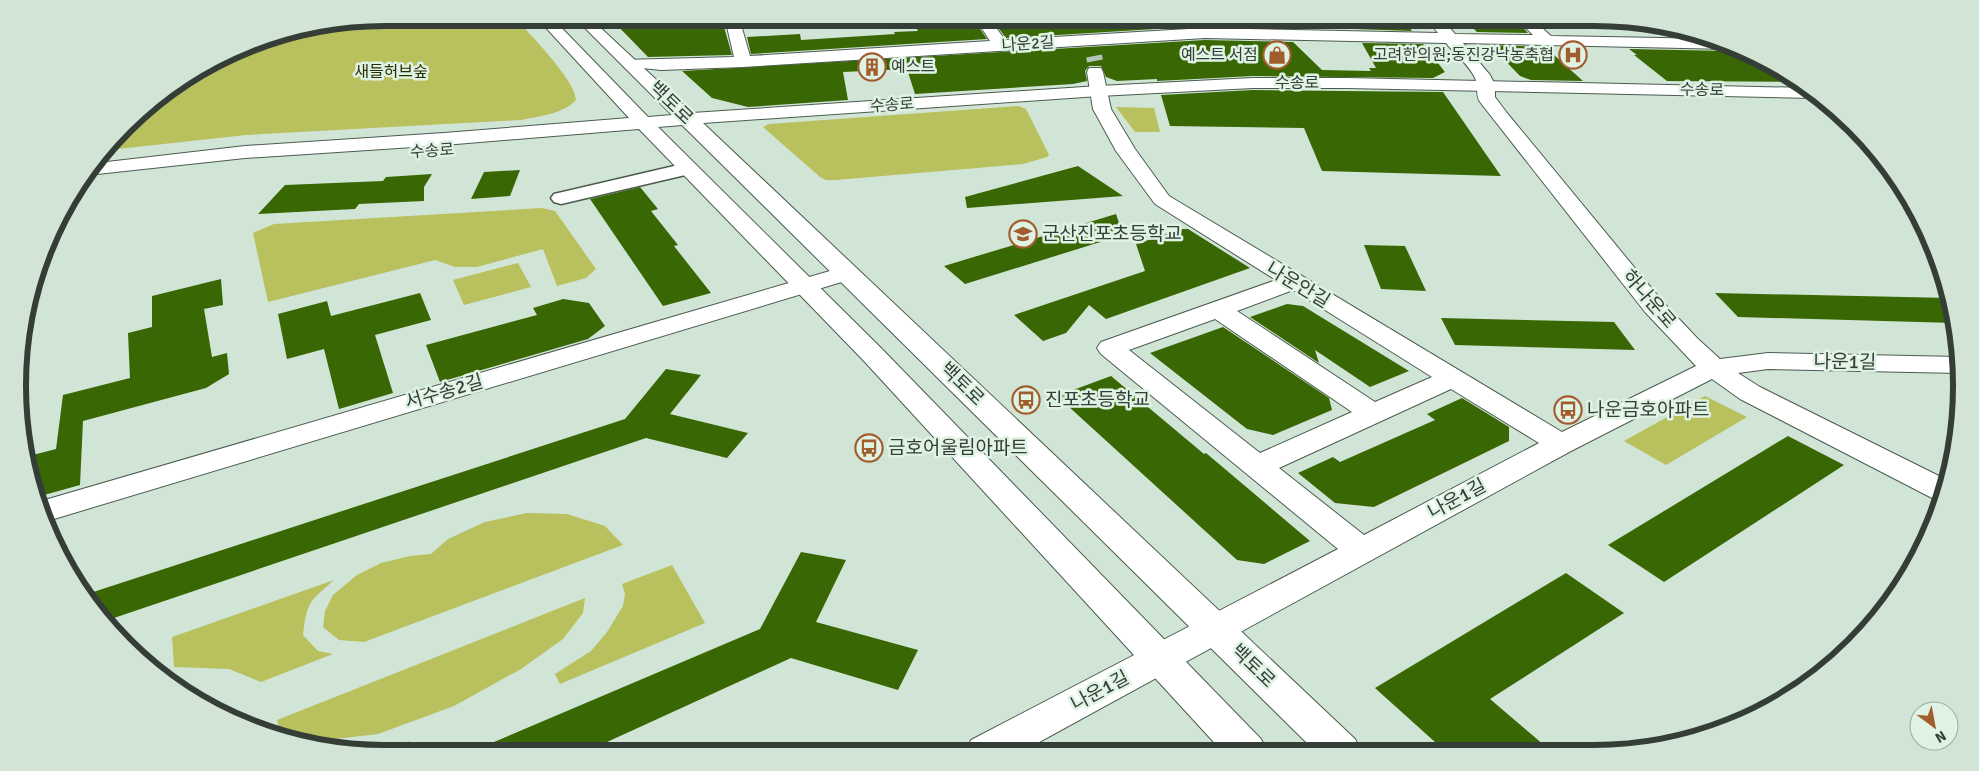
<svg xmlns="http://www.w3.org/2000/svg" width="1979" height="771" font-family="Signika,'Noto Sans KR',sans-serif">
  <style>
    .green { fill: #b9c05e }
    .building { fill: #396703 }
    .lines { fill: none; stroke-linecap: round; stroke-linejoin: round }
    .minor-tunnel { stroke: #b2c3b7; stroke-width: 16; stroke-dasharray: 16 8; stroke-linecap: butt }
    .pedestrian-casing { stroke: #4b5c4f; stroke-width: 3 }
    .minor-casing { stroke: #4b5c4f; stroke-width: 2 }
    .tertiary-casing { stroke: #4b5c4f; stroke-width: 2 }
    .pedestrian { fill: #fff; fill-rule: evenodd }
    .minor { fill: #fff; fill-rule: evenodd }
    .tertiary { fill: #fff; fill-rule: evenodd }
    .labels { text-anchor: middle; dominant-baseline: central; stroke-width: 5; stroke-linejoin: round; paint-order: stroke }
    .far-street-label { font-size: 16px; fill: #353d37; stroke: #dff3e4 }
    .far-poi-label { font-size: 16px; fill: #353d37; stroke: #dff3e4; text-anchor: end }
    .far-park-label { font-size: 16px; fill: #2b2d00; stroke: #dff3e4 }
    .street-label { font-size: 19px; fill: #353d37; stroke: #dff3e4 }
    .poi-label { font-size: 19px; fill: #353d37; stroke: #dff3e4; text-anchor: start }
    .rim { fill: none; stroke: #353d37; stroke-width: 6 }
  </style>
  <rect width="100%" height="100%" fill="#d1e5d7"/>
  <g class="green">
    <path d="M386,18H515C529,33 576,81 576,100C563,114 540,116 521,120L246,135L109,150L143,109L202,67L267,37Z"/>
    <path d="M1018,106L1026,109L1049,155L1047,157L1023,164L836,180H826L820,177L763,127L769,124Z"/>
    <path d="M1116,107L1154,108L1160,132H1135Z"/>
    <path d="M542,208L555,211L596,269L586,278L557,286L543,249L477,267H455L435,260L268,302L253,233L274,224Z"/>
    <path d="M518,263L531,287L464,305L453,280Z"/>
    <path d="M1705,396L1747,417L1666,465L1624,441Z"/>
    <path d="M527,513L567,514L605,526L623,545L364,642L339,640L323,627L325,611L333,595L357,575L381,563L410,556L431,554L448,539L485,522Z"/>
    <path d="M672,565L705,623L560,684L555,674L591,651L607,632L623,606L625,594L622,584Z"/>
    <path d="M334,580C309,602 307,602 303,635L318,651L333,654L261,682L229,669L174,667L172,637Z"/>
    <path d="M585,598L583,613L563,639L521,669L454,706L378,734L335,739L281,736L277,720Z"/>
    <path d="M410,741L411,747L395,753L373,752Z"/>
  </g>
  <g class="building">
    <path d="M610,18H706L707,28L724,27L732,55L648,57Z"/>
    <path d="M1069,18H1320L1321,23L1303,28L1205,26L1006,38L996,25L1044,23L1043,19Z"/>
    <path d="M1355,18H1403L1412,31L1355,29L1351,22L1358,23Z"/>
    <path d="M1463,18H1502L1509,23H1519L1528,33L1477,32Z"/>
    <path d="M968,20L971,26H978L987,39L751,54L747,37L800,34L801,40L895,34L894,32L918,31L914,23Z"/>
    <path d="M1205,40L1293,42L1322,70L1371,71L1369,68H1376L1362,43L1423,44L1445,72L1433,78L1253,76L1157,81V79L1117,81L1106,77L1101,66H1089L1085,71L1087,81L1073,84L915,94L907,69L843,72L848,100L748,107L712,98L682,71Z"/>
    <path d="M1490,45L1545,47L1583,81L1531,80L1520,76Z"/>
    <path d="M1629,49L1728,51L1739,49L1777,67L1799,82L1667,81L1634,55H1637Z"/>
    <path d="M1253,90L1443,92L1501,176L1322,171L1304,128L1170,126L1161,95Z"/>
    <path d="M1078,166L1123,196L967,208L965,197Z"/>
    <path d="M520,170L510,196L471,199L484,172Z"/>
    <path d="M432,174L424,187V201L359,204L355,209L258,214L285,185L383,181L386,177Z"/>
    <path d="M640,187L658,209L651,211L678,245L674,246L711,293L663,306L590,199Z"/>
    <path d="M1116,214L1123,235L965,284L944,266Z"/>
    <path d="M1183,229H1188L1250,268L1106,319L1089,305L1066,333L1043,341L1014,315L1145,271L1136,244Z"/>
    <path d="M1364,245L1405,246L1426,291L1381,289Z"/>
    <path d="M221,279L223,305L204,309L212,357L227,353L229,374L206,388L83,421L80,485L37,497L25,457L56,449L63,395L130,378L128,333L152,327V296Z"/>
    <path d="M420,293L431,320L375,335L393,393L339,409L324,349L287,359L278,314L327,301L331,316Z"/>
    <path d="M1715,293L1950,298L1954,323L1738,317Z"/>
    <path d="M563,299L589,303L605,326L588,339L440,382L426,345L537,315L533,308Z"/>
    <path d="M1287,304L1303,306L1409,371L1370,387L1315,350L1319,363L1250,317Z"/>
    <path d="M1441,318L1614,322L1635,350L1455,345Z"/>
    <path d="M1223,327L1329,398L1332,410L1273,435L1247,429L1150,353Z"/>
    <path d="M666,369L701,375L670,414L748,433L727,458L646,438L108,620L84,595L625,419Z"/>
    <path d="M1111,376L1204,454L1206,453L1310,541L1264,564L1237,560L1057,396Z"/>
    <path d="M1462,398L1509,427V441L1374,507L1335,503L1298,473L1333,457L1340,462L1435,420L1427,414Z"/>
    <path d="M1788,436L1844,465L1664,582L1608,545Z"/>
    <path d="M801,552L846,560L816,622L918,650L898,690L791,658L583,753H468L760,629Z"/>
    <path d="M1566,573L1624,613L1490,699L1551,751H1445L1375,688Z"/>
  </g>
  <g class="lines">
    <path class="minor-tunnel" d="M1094,56L1095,61"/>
    <g class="pedestrian-casing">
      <path id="pedestrian" d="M687,163L694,165L697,169L694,173L561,204L554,202L551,198L554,194Z"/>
    </g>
    <g class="minor-casing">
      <g id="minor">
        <path d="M725,18H739L750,56L990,41L975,18H989L1005,40L1205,28L1438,33L1426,18H1441L1455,34L1533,35L1516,18H1531L1551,36L1716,39L1734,47L1728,49L1463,43L1490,75L1495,85V97L1507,113L1662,301L1698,339L1720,359L1768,353L1960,357V373L1768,369L1738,373L1760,387L1947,480L1942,502L1934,499L1740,399L1712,379L1571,451L1021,752H965L971,740L1338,549L1101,354L1097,348L1101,342L1276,280L1155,204L1116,151L1093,109L1087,72L1089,68H1101L1103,72L1111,109L1135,149L1169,196L1562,432L1696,366L1645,312L1480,102C1475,95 1479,86 1475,78C1469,65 1455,54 1446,43L1205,38L743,67L661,70L623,66L621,63L623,60L734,57ZM1293,290L1432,377L1375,402L1237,311ZM1215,319L1352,412L1260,453L1129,350ZM1451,389L1539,443L1364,535L1279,468Z"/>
        <path d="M847,266L855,268L859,273L855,278L44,522L38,502Z"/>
      </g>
    </g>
    <g class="tertiary-casing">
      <path id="tertiary" d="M537,18H552L648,117L672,115L575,18H590L692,113L1099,86L1253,78H1346L1807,88L1819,97L1813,98L1346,88H1253L1099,96L703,123L1355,739L1361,751H1315L682,125L658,127L882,349L1261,739L1267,751H1222L864,361L639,129L444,145L245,158L88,175L98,163L245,146L444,133L629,118Z"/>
    </g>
    <use href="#pedestrian" class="pedestrian"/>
    <use href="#minor" class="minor"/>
    <use href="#tertiary" class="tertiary"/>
  </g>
  <defs>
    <g id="shop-ring" transform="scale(1.4375)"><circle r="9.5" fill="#dff3e4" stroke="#a25d2f" stroke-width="1.5"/><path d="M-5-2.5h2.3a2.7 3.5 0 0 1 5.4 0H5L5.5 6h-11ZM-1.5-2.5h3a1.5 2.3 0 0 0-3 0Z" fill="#a25d2f"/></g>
    <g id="hospital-ring" transform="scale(1.4375)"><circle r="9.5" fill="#dff3e4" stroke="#a25d2f" stroke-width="1.5"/><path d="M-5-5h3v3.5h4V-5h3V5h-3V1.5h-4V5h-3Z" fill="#a25d2f"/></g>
    <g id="building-ring" transform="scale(1.4375)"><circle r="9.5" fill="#dff3e4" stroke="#a25d2f" stroke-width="1.5"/><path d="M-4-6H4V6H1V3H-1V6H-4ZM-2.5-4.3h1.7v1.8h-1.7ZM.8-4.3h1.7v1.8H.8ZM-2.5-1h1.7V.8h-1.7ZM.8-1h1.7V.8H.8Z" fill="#a25d2f"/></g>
    <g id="school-ring" transform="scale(1.4375)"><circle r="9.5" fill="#dff3e4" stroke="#a25d2f" stroke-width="1.5"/><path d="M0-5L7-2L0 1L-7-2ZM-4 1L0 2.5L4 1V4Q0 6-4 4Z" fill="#a25d2f"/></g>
    <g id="bus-ring" transform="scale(1.4375)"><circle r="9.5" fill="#dff3e4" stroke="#a25d2f" stroke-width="1.5"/><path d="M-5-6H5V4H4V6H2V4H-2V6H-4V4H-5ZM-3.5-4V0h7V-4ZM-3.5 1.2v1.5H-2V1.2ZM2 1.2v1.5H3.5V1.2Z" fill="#a25d2f"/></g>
  </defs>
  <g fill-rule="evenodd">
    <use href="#shop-ring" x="1277" y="55"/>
    <use href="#hospital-ring" x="1573" y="55"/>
    <use href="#building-ring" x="872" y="67"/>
    <use href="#school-ring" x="1023" y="234"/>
    <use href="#bus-ring" x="1026" y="400"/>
    <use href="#bus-ring" x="1568" y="410"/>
    <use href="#bus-ring" x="869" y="448"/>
  </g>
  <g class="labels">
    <g class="far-street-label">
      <text transform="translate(1028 44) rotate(-4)">나운2길</text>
      <text x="1297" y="83">수송로</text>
      <text transform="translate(1702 90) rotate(1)">수송로</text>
      <text transform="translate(892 105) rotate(-4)">수송로</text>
      <text transform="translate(432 151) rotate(-4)">수송로</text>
    </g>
    <g class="far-poi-label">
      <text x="1258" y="55">예스트 서점</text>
      <text x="1554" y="55">고려한의원;동진강낙농축협</text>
      <text x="891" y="67" text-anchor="start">예스트</text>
    </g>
    <g class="far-park-label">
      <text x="391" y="72">새들허브숲</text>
    </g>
    <g class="street-label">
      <text transform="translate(671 103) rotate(44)">백토로</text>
      <text transform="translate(1298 285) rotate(31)">나운안길</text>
      <text transform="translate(1649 299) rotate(49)">하나운로</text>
      <text transform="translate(1845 362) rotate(1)">나운1길</text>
      <text transform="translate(962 384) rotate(44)">백토로</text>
      <text transform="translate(444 392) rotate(-16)">서수송2길</text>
      <text transform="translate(1457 499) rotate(-28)">나운1길</text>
      <text transform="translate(1253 666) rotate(44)">백토로</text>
      <text transform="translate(1100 691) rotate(-28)">나운1길</text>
    </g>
    <g class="poi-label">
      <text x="1042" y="234">군산진포초등학교</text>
      <text x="1045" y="400">진포초등학교</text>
      <text x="1587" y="410">나운금호아파트</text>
      <text x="888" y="448">금호어울림아파트</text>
    </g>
  </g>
  <path d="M0 0H1979V771H0ZM385 26H1594A359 359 0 0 1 1953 385V386A359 359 0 0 1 1594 745H385A359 359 0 0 1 26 386V385A359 359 0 0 1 385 26Z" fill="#d1e4d6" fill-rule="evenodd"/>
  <path class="rim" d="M385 26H1594A359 359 0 0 1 1953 385V386A359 359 0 0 1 1594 745H385A359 359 0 0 1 26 386V385A359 359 0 0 1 385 26Z"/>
  <g transform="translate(1934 726) rotate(148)"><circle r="24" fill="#dff3e4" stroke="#9baa9f"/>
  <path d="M0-4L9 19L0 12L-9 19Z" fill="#a25d2f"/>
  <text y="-8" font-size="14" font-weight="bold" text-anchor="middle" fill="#353d37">N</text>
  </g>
</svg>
